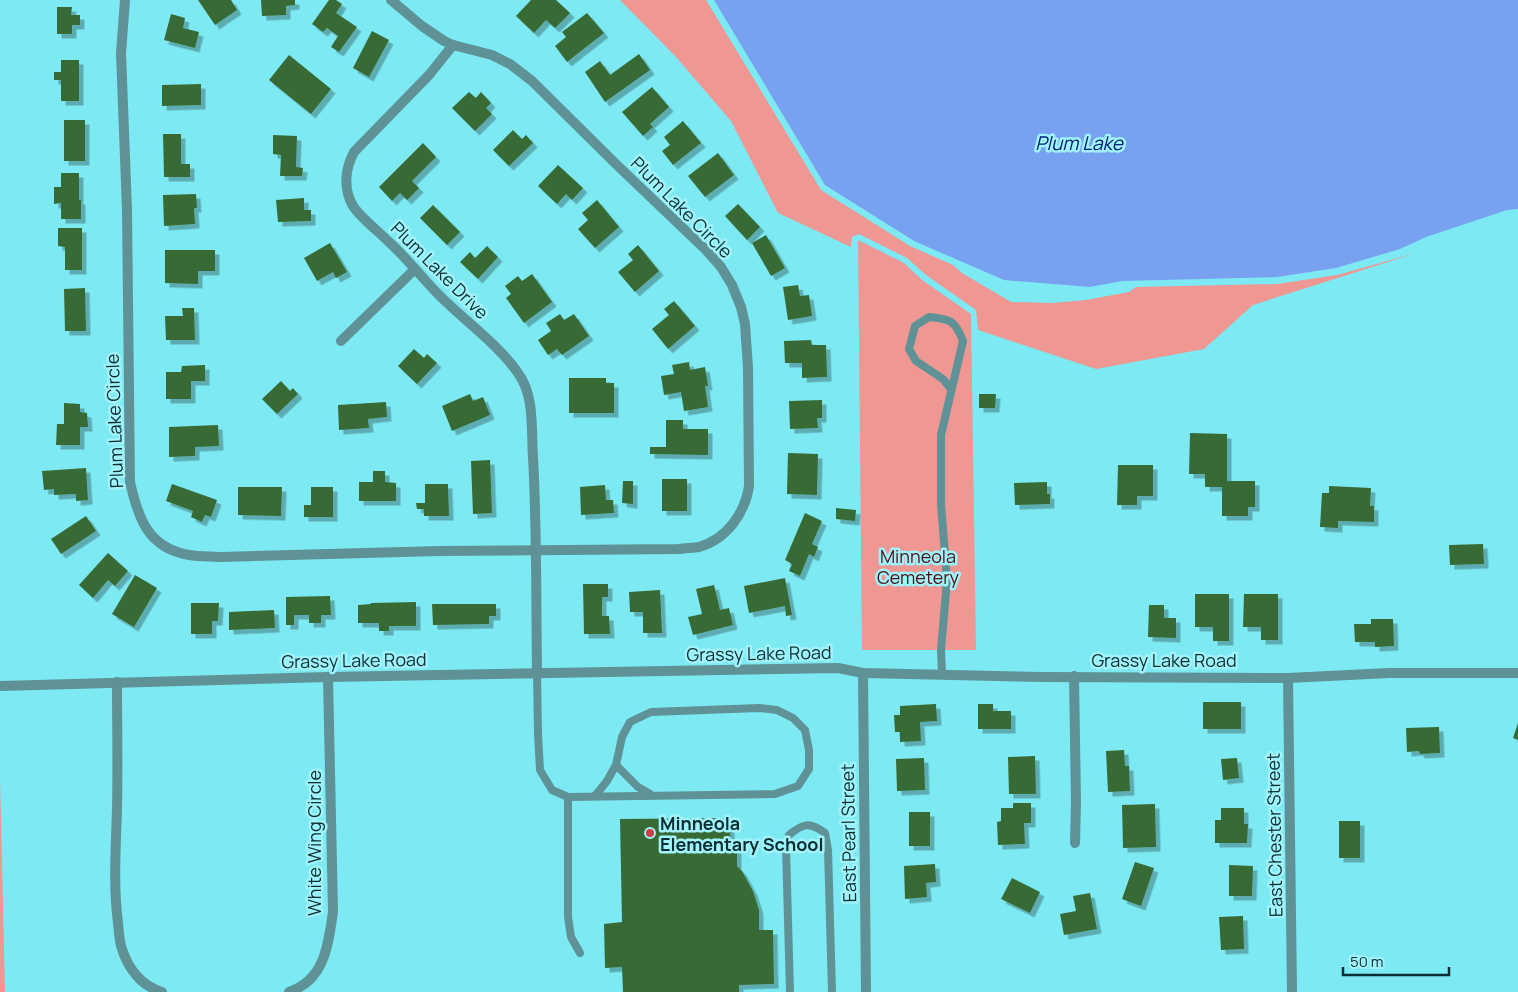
<svg xmlns="http://www.w3.org/2000/svg" width="1518" height="992" font-family="Manrope,sans-serif">
  <style>
    .green { fill: #ee9793 }
    .water { fill: #78a1f0 }
    .building { fill: #376b34; filter: url(#shadow) }
    .lines { fill: none; stroke-linecap: round; stroke-linejoin: round }
    .service { stroke: #5e9296; stroke-width: 8 }
    .minor { stroke: #5e9296; stroke-width: 10 }
    .poi-dot { fill: #cd3d43; stroke: #a0f3fa; stroke-width: 2 }
    .labels { text-anchor: middle; dominant-baseline: central; stroke-width: 5; stroke-linejoin: round; paint-order: stroke }
    .street-label { font-size: 18px; fill: #0a2e31; stroke: #a0f3fa }
    .park-label { font-size: 18px; fill: #4e0f13; stroke: #a0f3fa }
    .poi-label { font-size: 18px; font-weight: bold; fill: #0a2e31; stroke: #a0f3fa; text-anchor: start }
    .water-label { font-size: 19px; font-style: italic; fill: #00207a; stroke: #a0f3fa }
  </style>
  <defs>
    <filter id="shadow"><feDropShadow dx="4.5" dy="4.5" stdDeviation="0" flood-color="#0004"/></filter>
  </defs>
  <rect width="100%" height="100%" fill="#7deaf3"/>
  <g class="green">
    <path d="M620,0H706L821,190L910,246L953,265L962,273L1011,302L1052,303L1086,300L1129,292L1136,287L1277,284L1337,275L1416,253L1253,305L1204,349L1096,369L978,330L976,310L926,275L907,258L859,234L852,237L851,247L778,213L731,121L676,57Z"/>
    <path d="M858,240L904,263L922,280L971,314L976,650H862Z"/>
    <path d="M0,777L5,992H0Z"/>
  </g>
  <path class="water" d="M714,0H1518V209L1507,210L1426,237L1400,249L1336,268L1277,277L1122,281L1090,287L1004,280L914,241L825,185Z"/>
  <g class="building">
    <path d="M198,0H231L237,10L215,25Z"/>
    <path d="M261,0H295V5L286,6V15L262,16Z"/>
    <path d="M329,0H336L342,4L336,13L357,27L339,52L331,47L338,36L327,28L323,32L312,24Z"/>
    <path d="M531,0H556L570,13L555,28L546,20L534,33L516,16Z"/>
    <path d="M57,7H72L71,15H80V25H72V34H57Z"/>
    <path d="M587,13L604,33L567,62L555,46L566,37L562,32Z"/>
    <path d="M171,14L185,18L183,28L199,32L195,48L164,40Z"/>
    <path d="M372,31L389,40L369,77L353,68Z"/>
    <path d="M639,54L650,70L605,102L585,72L600,61L610,75Z"/>
    <path d="M289,55L331,89L311,114L269,80Z"/>
    <path d="M61,60H79V101H61V80H54V72H61Z"/>
    <path d="M201,84V105L162,106V85Z"/>
    <path d="M652,87L669,107L650,124L653,127L643,136L622,112Z"/>
    <path d="M469,92L476,98L481,92L491,103L486,108L492,114L475,131L452,108Z"/>
    <rect x="64" y="120" width="21" height="41"/>
    <path d="M683,121L701,143L673,165L662,151L670,145L664,137Z"/>
    <path d="M513,130L522,139L526,135L533,143L509,166L493,150Z"/>
    <path d="M163,134H181V164H190V177H164Z"/>
    <path d="M273,135L297,136L296,167L303,168L302,176H280L281,155L273,154Z"/>
    <path d="M423,143L436,157L412,181L419,188L407,200L400,193L392,201L379,187Z"/>
    <path d="M718,153L734,175L705,197L688,176Z"/>
    <path d="M558,165L583,188L572,200L566,194L557,204L538,186Z"/>
    <path d="M61,173H79V200H81V219H61V203L54,204V187H61Z"/>
    <path d="M196,194L197,208H194L195,224L164,226L163,195Z"/>
    <path d="M304,198V210H311V221L278,222L276,200Z"/>
    <path d="M597,200L619,227L595,248L578,229L588,220L582,213Z"/>
    <path d="M738,204L760,227L747,240L725,216Z"/>
    <path d="M433,205L460,232L447,245L420,218Z"/>
    <path d="M58,228H82V270H65V247L58,246Z"/>
    <path d="M766,235L785,268L771,276L752,243Z"/>
    <path d="M330,243L347,272L336,278L333,272L317,281L304,258Z"/>
    <path d="M638,245L659,271L635,292L618,272L633,260L628,254Z"/>
    <path d="M487,246L498,257L478,279L460,262L470,252L475,258Z"/>
    <path d="M165,250H215V271H198V284L165,283Z"/>
    <path d="M532,274L552,302L524,323L506,298L511,294L505,286L518,276L522,281Z"/>
    <path d="M798,285L800,296L809,295L812,316L788,320L783,287Z"/>
    <path d="M85,288L86,331H65L64,289Z"/>
    <path d="M674,301L695,326L668,349L652,329L669,315L664,309Z"/>
    <path d="M182,308H194L195,340H166L165,316H183Z"/>
    <path d="M560,314L564,320L574,314L589,336L562,355L557,349L548,355L538,340L551,331L546,323Z"/>
    <path d="M811,340L812,345H826L827,377L802,378V363H785L784,341Z"/>
    <path d="M414,349L424,358L427,354L437,363L417,384L398,366Z"/>
    <path d="M689,362L690,370L705,367L708,386H705L708,407L684,411L681,392L664,395L661,376L674,374L672,365Z"/>
    <path d="M205,365V381H191V399H166V372H181L182,366Z"/>
    <path d="M569,378H606V383H614V413H569Z"/>
    <path d="M281,381L290,391L293,388L298,394L277,414L262,399Z"/>
    <path d="M470,394L473,401L483,397L490,415L452,431L442,406Z"/>
    <path d="M979,394H996L995,408H979Z"/>
    <path d="M822,400V418H817L818,428L790,429L789,401Z"/>
    <path d="M386,402L387,417L368,419L369,428L339,430L338,405Z"/>
    <path d="M64,403L80,404V412L87,413L88,427H80V445H56L57,424H64Z"/>
    <path d="M666,420H683V429H708V455L650,454V447H666Z"/>
    <path d="M218,425L219,446L195,447V456L169,457V427Z"/>
    <path d="M1190,433L1227,434V481H1255V507H1248V516H1222V487H1205V474H1189Z"/>
    <path d="M788,453L818,454L817,495L787,494Z"/>
    <path d="M490,460L492,513L473,514L471,461Z"/>
    <path d="M1118,465H1153V496H1137V505H1117Z"/>
    <path d="M86,468L88,500L76,501V494L54,495V489L44,490L42,471Z"/>
    <path d="M373,471H385V482L396,483V501H359V482H373Z"/>
    <rect x="662" y="479" width="25" height="32"/>
    <path d="M623,481H633V504L622,503Z"/>
    <path d="M1047,482V494H1050V504L1015,505L1014,483Z"/>
    <path d="M172,484L217,500L211,517L205,515L202,522L191,517L193,511L166,501Z"/>
    <path d="M425,484H448L449,516H424V509H417L416,503H425Z"/>
    <path d="M605,485L606,500H613L614,513L581,515L580,487Z"/>
    <path d="M1329,486L1371,488L1370,506H1374V522L1338,521V528L1320,527L1322,493H1329Z"/>
    <path d="M238,487H282L281,516L238,515Z"/>
    <path d="M311,487H333V517H304V505H311Z"/>
    <path d="M836,508L856,510L855,521L836,519Z"/>
    <path d="M805,513L822,521L812,544L818,547L814,557L809,554L800,576L789,571L792,564L785,560Z"/>
    <path d="M86,516L96,531L61,554L51,539Z"/>
    <path d="M1483,544L1484,564L1450,565L1449,545Z"/>
    <path d="M108,553L128,571L115,586L108,580L93,598L79,585Z"/>
    <path d="M135,575L157,588L134,627L112,614Z"/>
    <path d="M785,578L792,615L786,616L785,606L749,613L744,586Z"/>
    <path d="M583,584H608V597H602V616H609L610,634H584Z"/>
    <path d="M714,585L720,610L729,608L733,625L693,635L688,617L702,614L696,589Z"/>
    <path d="M660,590L662,633H643V612H630L629,592Z"/>
    <path d="M1195,594H1229V641H1213V627H1195Z"/>
    <path d="M1244,594H1278V640H1261V627H1243Z"/>
    <path d="M330,596L331,615H321V623H309V615H294V625H286V597Z"/>
    <path d="M416,602V626H389V631H379V623H358V605L371,604V603Z"/>
    <path d="M191,603H219L218,621H212V634H191Z"/>
    <path d="M432,604H496V616H489V624L433,625Z"/>
    <path d="M1149,605H1164V618H1176V638L1148,637Z"/>
    <path d="M274,610L275,628L229,630V612Z"/>
    <path d="M1371,619H1393L1394,646L1375,647V642H1355L1354,624H1371Z"/>
    <rect x="1203" y="702" width="38" height="27"/>
    <path d="M936,704L937,721L920,722L921,741L900,742V732H895L894,715H900V706Z"/>
    <path d="M978,704H993V711H1011V729H978Z"/>
    <path d="M1518,723V740L1513,738Z"/>
    <path d="M1439,727L1440,753L1420,754L1419,751L1407,752L1406,728Z"/>
    <path d="M1124,750L1125,766H1129L1130,791L1108,792L1106,751Z"/>
    <path d="M1035,756L1036,794H1009L1008,757Z"/>
    <path d="M924,758L925,790L897,791L896,759Z"/>
    <path d="M1237,758L1239,778L1223,780L1221,759Z"/>
    <path d="M1013,803H1031V823H1024L1025,844L998,845L997,822L1001,821V808H1013Z"/>
    <path d="M1155,804L1156,847L1123,848L1122,805Z"/>
    <path d="M1221,808H1244V824H1248L1247,843H1215V820H1221Z"/>
    <rect x="909" y="812" width="21" height="34"/>
    <path d="M729,818L731,848H737V866L742,871L753,891L759,910V930H773L774,984L739,985V992H623L622,967L605,968L604,924L622,922L620,819Z"/>
    <rect x="1339" y="821" width="21" height="37"/>
    <path d="M1135,862L1154,868L1141,906L1122,899Z"/>
    <path d="M935,864L936,882L926,883L927,897L905,899L904,866Z"/>
    <path d="M1229,865L1253,866L1252,896H1229Z"/>
    <path d="M1012,878L1040,892L1030,913L1001,899Z"/>
    <path d="M1090,893L1097,929L1064,935L1060,914L1076,911L1073,896Z"/>
    <path d="M1243,916L1244,949L1221,950L1219,917Z"/>
  </g>
  <g class="lines">
    <g class="service">
      <path d="M537,673L538,734L540,770L552,790L568,797L775,794L798,786L809,769V750L805,730L793,718L777,710L759,708L651,712L630,722L622,737L616,765L607,781L595,796"/>
      <path d="M942,674L941,650L947,580L941,504V435L963,341C955,320 950,319 929,317L915,326L909,349L916,361L943,379L951,389"/>
      <path d="M616,765L638,787L650,794"/>
      <path d="M568,797V917L571,937L580,953"/>
      <path d="M790,992L786,847L789,835C803,823 810,822 825,833L828,850L832,992"/>
    </g>
    <g class="minor">
      <path d="M125,0L121,53L127,210L130,482C138,518 148,548 189,555C200,557 211,556 221,557L439,551L679,549C685,548 693,548 699,547C727,539 745,513 749,486L748,368L745,324L741,307L732,285L721,267L706,250L619,167L532,81L510,64L492,55L453,45L444,41L422,26L391,0"/>
      <path d="M453,45L429,75L354,152C345,169 343,189 353,206C360,217 379,232 388,241C407,258 422,278 440,296C464,320 499,345 518,373C535,396 531,430 533,457C537,529 536,601 537,673"/>
      <path d="M341,341L415,269"/>
      <path d="M863,673L866,992"/>
      <path d="M1074,676L1076,802L1075,843"/>
      <path d="M1288,678L1292,992"/>
      <path d="M117,682C117,724 118,766 117,808C116,846 113,885 118,923C119,931 119,941 122,949C128,968 141,986 162,992"/>
      <path d="M0,686L328,677L838,668L863,673L1042,677L1288,678L1389,673H1518"/>
      <path d="M289,992C325,980 328,945 333,912L328,677"/>
    </g>
  </g>
  <circle class="poi-dot" cx="650" cy="833" r="5"/>
  <g class="labels">
    <g class="street-label">
      <text transform="translate(682 207) rotate(45)">Plum Lake Circle</text>
      <text transform="translate(440 270) rotate(45)">Plum Lake Drive</text>
      <text transform="translate(114 421) rotate(-92)">Plum Lake Circle</text>
      <text transform="translate(759 653) rotate(-1)">Grassy Lake Road</text>
      <text transform="translate(354 660) rotate(-1)">Grassy Lake Road</text>
      <text x="1164" y="660">Grassy Lake Road</text>
      <text transform="translate(848 833) rotate(-91)">East Pearl Street</text>
      <text transform="translate(1274 835) rotate(-91)">East Chester Street</text>
      <text transform="translate(314 843) rotate(-90)">White Wing Circle</text>
    </g>
    <g class="park-label">
      <text x="918" y="556">Minneola<tspan x="918" dy="21">Cemetery</tspan></text>
    </g>
    <g class="poi-label">
      <text x="660" y="823">Minneola<tspan x="660" dy="21">Elementary School</tspan></text>
    </g>
    <g class="water-label">
      <text x="1079" y="143">Plum Lake</text>
    </g>
  </g>
  <path d="M1343 967v8h106v-8" fill="none" stroke="#0a2e31" stroke-width="2.5"/>
  <text x="1350" y="967" font-size="15" fill="#0a2e31" stroke="#a0f3fa" stroke-width="4" paint-order="stroke">50 m</text>
</svg>
